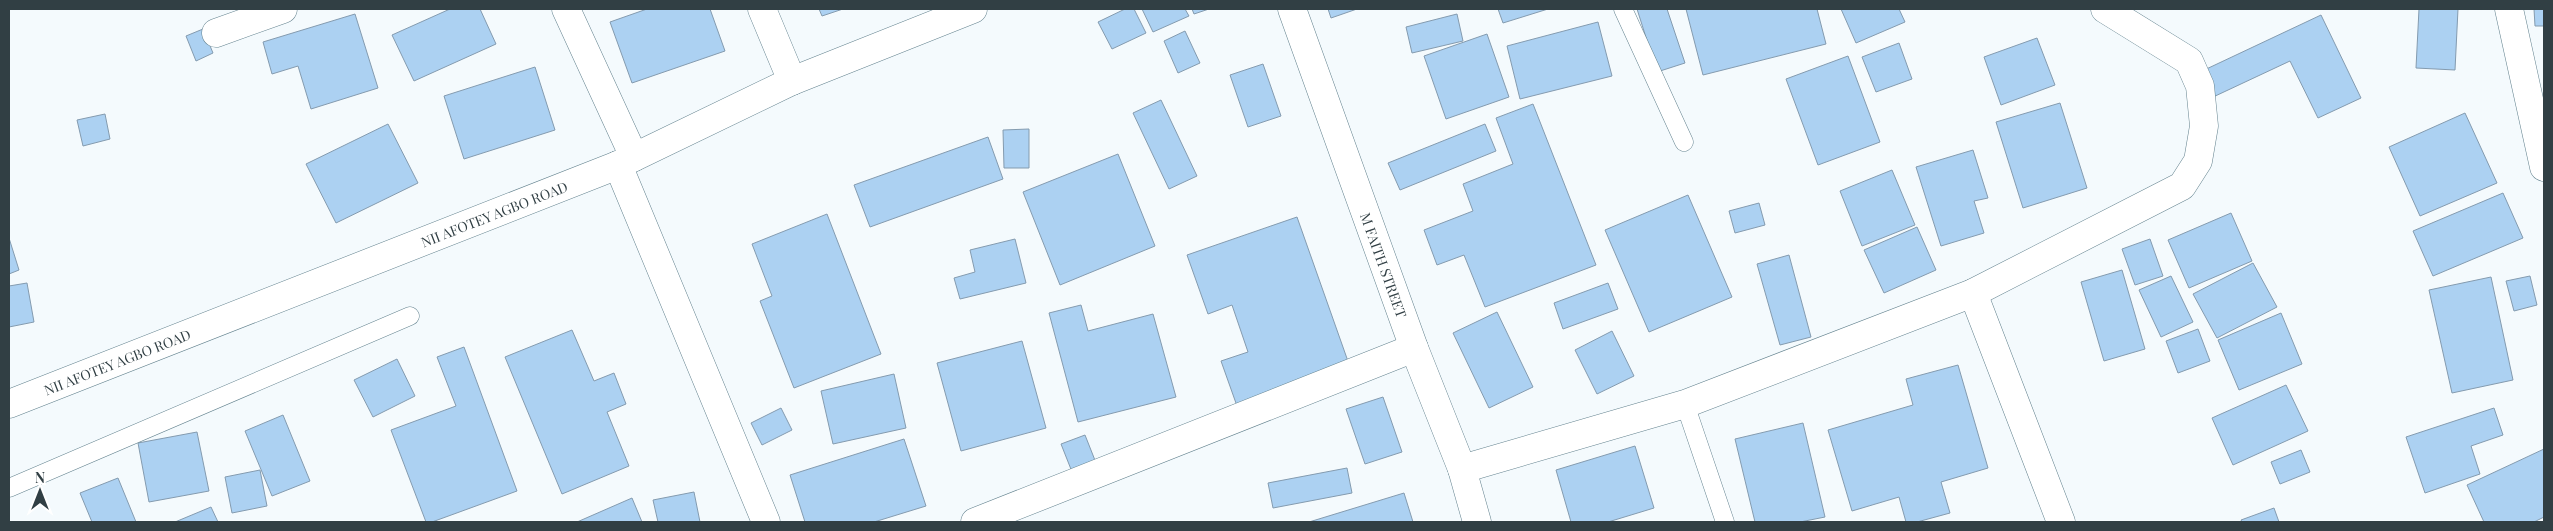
<svg xmlns="http://www.w3.org/2000/svg" width="2553" height="531" font-family="'Playfair Display',serif">
  <style>
    .building { fill: #acd1f2; stroke: #849baf }
    .lines { fill: none; stroke-linecap: round; stroke-linejoin: round }
    .lane-casing { stroke: #64838f; stroke-width: 19 }
    .street-casing { stroke: #64838f; stroke-width: 29 }
    .lane { stroke: #fff; stroke-width: 18 }
    .street { stroke: #fff; stroke-width: 28 }
    .labels { text-anchor: middle; dominant-baseline: central; stroke-width: 4; stroke-linejoin: round; paint-order: stroke }
    .street-label { font-size: 14px; fill: #313f44; stroke: #fff }
  </style>
  <rect width="100%" height="100%" fill="#f4fafd"/>
  <g class="building">
    <path d="M450,9H480L496,44L414,81L392,35Z"/>
    <path d="M647,9H710L725,51L632,83L610,22Z"/>
    <path d="M819,9H843L822,16Z"/>
    <path d="M1125,9H1134L1146,33L1112,49L1098,22Z"/>
    <path d="M1142,9H1185L1189,16L1153,32Z"/>
    <path d="M1192,9H1209L1194,14Z"/>
    <path d="M1328,9H1357L1331,18Z"/>
    <path d="M1498,9H1548L1503,23Z"/>
    <path d="M1637,9H1667L1685,63L1657,72Z"/>
    <path d="M1686,9H1817L1826,44L1703,75Z"/>
    <path d="M1841,9H1899L1905,22L1856,43Z"/>
    <path d="M2419,9H2458L2455,70L2416,68Z"/>
    <path d="M2534,9H2544V26H2535Z"/>
    <path d="M355,14L378,88L311,109L298,66L272,74L263,42Z"/>
    <path d="M1457,14L1463,41L1412,53L1406,27Z"/>
    <path d="M2321,15L2361,98L2318,118L2290,61L2211,98L2200,72Z"/>
    <path d="M1598,22L1612,76L1520,99L1507,46Z"/>
    <path d="M203,29L213,53L196,61L186,36Z"/>
    <path d="M1185,31L1200,63L1178,73L1164,41Z"/>
    <path d="M1487,34L1509,97L1446,119L1424,56Z"/>
    <path d="M2037,38L2055,85L2001,105L1984,57Z"/>
    <path d="M1899,43L1912,79L1876,92L1862,57Z"/>
    <path d="M1848,56L1880,142L1818,165L1786,79Z"/>
    <path d="M1263,64L1281,116L1248,127L1230,75Z"/>
    <path d="M535,67L555,130L464,159L444,96Z"/>
    <path d="M1161,100L1197,176L1169,189L1133,113Z"/>
    <path d="M2060,103L2087,188L2023,208L1996,122Z"/>
    <path d="M1533,104L1596,265L1485,307L1464,255L1437,265L1424,230L1473,211L1463,184L1513,164L1496,118Z"/>
    <path d="M2465,113L2497,183L2420,216L2389,147Z"/>
    <path d="M105,114L110,139L83,146L77,120Z"/>
    <path d="M388,124L418,183L336,223L306,164Z"/>
    <path d="M1485,124L1496,151L1400,190L1388,163Z"/>
    <path d="M1029,129V168H1004L1003,130Z"/>
    <path d="M988,137L1003,179L870,227L854,185Z"/>
    <path d="M1973,150L1988,198L1974,201L1984,233L1941,246L1916,167Z"/>
    <path d="M1118,154L1155,246L1060,285L1023,192Z"/>
    <path d="M1892,170L1915,225L1862,246L1840,191Z"/>
    <path d="M2503,193L2523,238L2433,276L2413,231Z"/>
    <path d="M1688,195L1732,297L1649,332L1605,230Z"/>
    <path d="M1759,203L1765,225L1735,233L1729,211Z"/>
    <path d="M2231,213L2252,261L2189,288L2168,240Z"/>
    <path d="M827,214L881,354L794,388L760,301L772,296L752,244Z"/>
    <path d="M1297,217L1350,367L1237,406L1221,361L1248,352L1232,305L1208,314L1187,255Z"/>
    <path d="M1917,227L1936,270L1884,293L1864,250Z"/>
    <path d="M9,238L19,270L9,274Z"/>
    <path d="M1015,239L1026,283L960,299L954,278L975,272L970,250Z"/>
    <path d="M2150,239L2163,276L2135,285L2122,249Z"/>
    <path d="M1789,255L1811,337L1780,345L1757,264Z"/>
    <path d="M2253,263L2277,307L2217,338L2193,294Z"/>
    <path d="M2122,270L2145,349L2104,361L2081,282Z"/>
    <path d="M2171,276L2193,322L2161,337L2139,290Z"/>
    <path d="M2530,276L2537,305L2514,311L2506,281Z"/>
    <path d="M2491,277L2513,380L2452,393L2429,290Z"/>
    <path d="M27,283L34,322L9,327V286Z"/>
    <path d="M1608,283L1618,309L1563,329L1554,303Z"/>
    <path d="M1081,305L1088,331L1153,314L1176,397L1078,422L1049,313Z"/>
    <path d="M1497,312L1533,387L1489,408L1453,333Z"/>
    <path d="M2281,313L2302,364L2239,390L2218,340Z"/>
    <path d="M2198,329L2210,361L2178,373L2166,341Z"/>
    <path d="M572,330L594,381L614,373L626,404L607,412L629,466L562,494L505,357Z"/>
    <path d="M1612,331L1634,376L1597,394L1575,350Z"/>
    <path d="M1022,341L1046,428L961,451L937,363Z"/>
    <path d="M464,347L517,491L432,522H426L391,430L456,406L437,357Z"/>
    <path d="M397,359L415,396L373,417L354,380Z"/>
    <path d="M1958,365L1988,468L1941,482L1950,513L1917,522H1906L1899,497L1852,511L1828,430L1913,405L1906,379Z"/>
    <path d="M894,374L906,428L833,444L821,391Z"/>
    <path d="M2286,385L2308,431L2233,465L2212,418Z"/>
    <path d="M1383,397L1402,452L1365,464L1346,409Z"/>
    <path d="M781,408L792,430L762,445L751,423Z"/>
    <path d="M2494,408L2503,435L2471,446L2480,474L2425,493L2406,437Z"/>
    <path d="M283,415L310,481L272,496L245,431Z"/>
    <path d="M1803,423L1825,517L1800,522H1755L1735,439Z"/>
    <path d="M197,432L209,491L149,502L138,443Z"/>
    <path d="M1085,435L1102,478L1078,487L1061,444Z"/>
    <path d="M904,439L926,506L874,522H805L790,475Z"/>
    <path d="M1635,446L1654,508L1608,522H1571L1556,470Z"/>
    <path d="M2544,449V517L2534,522H2484L2467,485Z"/>
    <path d="M2301,450L2310,472L2280,484L2271,462Z"/>
    <path d="M1347,468L1352,493L1273,508L1268,483Z"/>
    <path d="M260,470L267,506L232,513L225,477Z"/>
    <path d="M118,478L136,522H92L80,493Z"/>
    <path d="M694,492L700,522H658L653,500Z"/>
    <path d="M1404,493L1413,522H1309Z"/>
    <path d="M632,498L642,522H577Z"/>
    <path d="M211,507L218,522H175Z"/>
    <path d="M2274,508L2279,522H2242L2241,520Z"/>
  </g>
  <g class="lines">
    <g class="lane-casing">
      <g id="lane">
        <path d="M1623,9L1684,142"/>
        <path d="M1685,404L1725,522"/>
        <path d="M9,488L410,316"/>
      </g>
    </g>
    <g class="street-casing">
      <g id="street">
        <path d="M566,9L634,157"/>
        <path d="M762,9L792,81"/>
        <path id="s1" d="M1292,9L1414,348L1462,469L1477,522"/>
        <path d="M2509,9L2544,167"/>
        <path d="M216,33L283,9"/>
        <path d="M618,165L766,522"/>
        <path d="M1973,293L2061,522"/>
        <path id="s2" d="M9,404L618,165L792,81L973,9"/>
        <path d="M1462,469L1685,404L1973,293L2182,186L2198,161L2204,126L2200,86L2189,61L2105,9"/>
        <path d="M975,522L1414,348"/>
      </g>
    </g>
    <use href="#lane" class="lane"/>
    <use href="#street" class="street"/>
  </g>
  <g class="labels">
    <g class="street-label">
      <text stroke="none"><textPath href="#s2" startOffset="521">NII AFOTEY AGBO ROAD</textPath></text>
      <text stroke="none"><textPath href="#s1" startOffset="272">M FAITH STREET</textPath></text>
      <text stroke="none"><textPath href="#s2" startOffset="116">NII AFOTEY AGBO ROAD</textPath></text>
    </g>
  </g>
  <rect width="2553" height="531" fill="none" stroke="#313f44" stroke-width="20"/>
  <g transform="translate(40 491)" stroke="#ffffff" stroke-width="4" paint-order="stroke">
  <path d="M0-4L9 19L0 12L-9 19Z" fill="#313f44"/>
  <text y="-8" font-size="14" font-weight="bold" text-anchor="middle" fill="#313f44">N</text>
  </g>
</svg>
